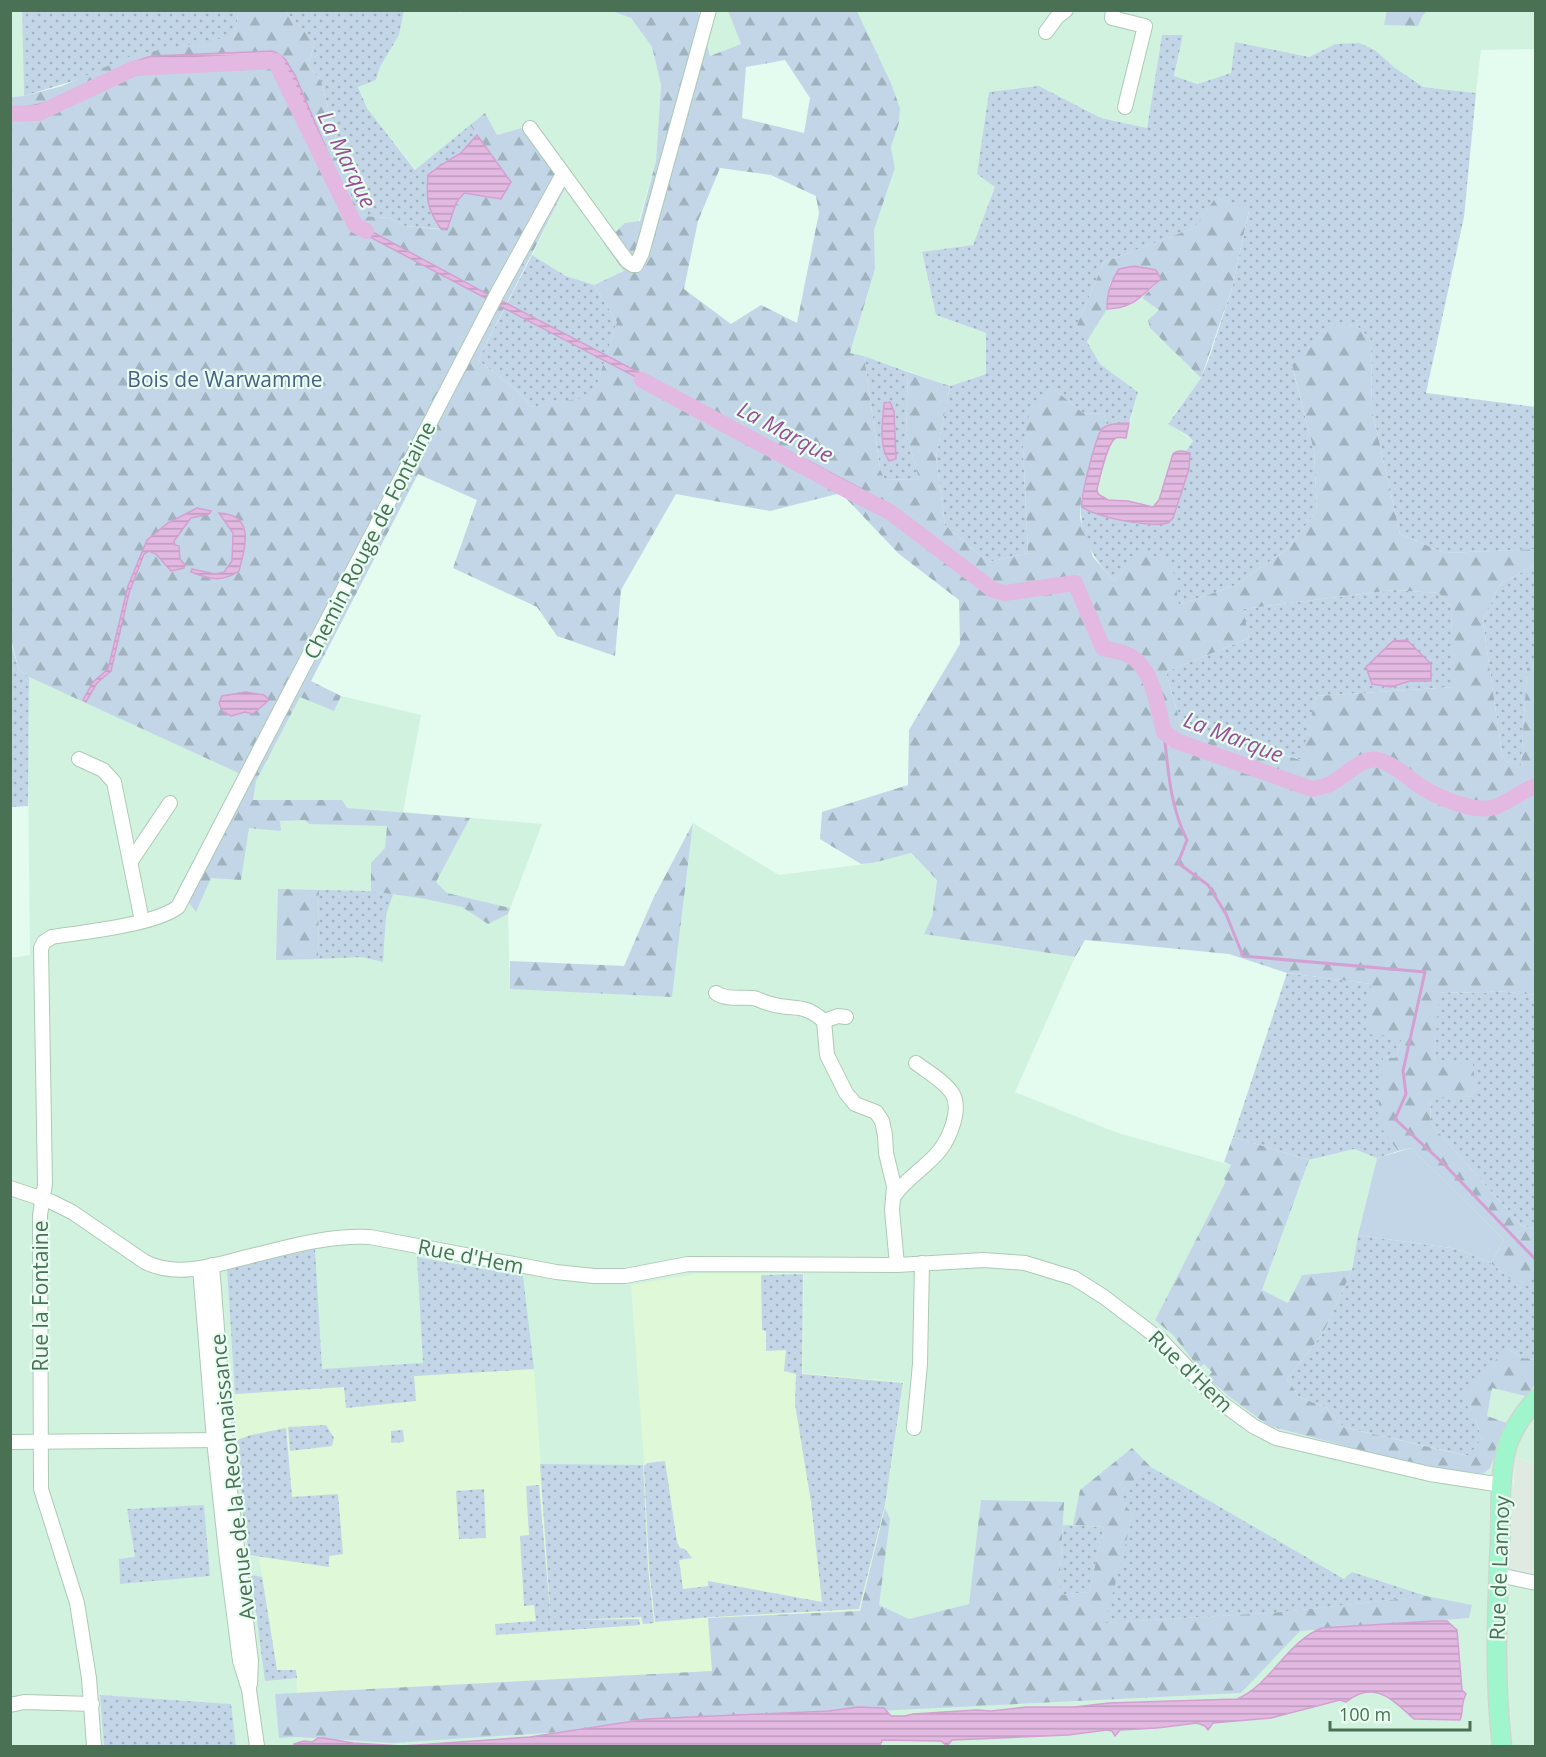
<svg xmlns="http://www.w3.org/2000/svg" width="1546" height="1757" font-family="'Open Sans',sans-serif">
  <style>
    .residential { fill: #d2f2e0 }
    .industrial { fill: #deeae2 }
    .medical { fill: #dff8d7 }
    .grass { fill: url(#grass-dots) }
    .forest { fill: url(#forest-firs); fill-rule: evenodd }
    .garden { fill: #c3d6e7 }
    .water { fill: url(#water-rules); stroke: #d4a0d2; stroke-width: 1.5 }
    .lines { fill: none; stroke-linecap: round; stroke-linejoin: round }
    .stream { stroke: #d4a0d2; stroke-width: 3 }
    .river { stroke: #e3b9e2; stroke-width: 16 }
    .minor-casing { stroke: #abcbb6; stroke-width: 16 }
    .major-casing { stroke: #cdd7cf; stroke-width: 21 }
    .minor { stroke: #fff; stroke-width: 14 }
    .major { stroke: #9ff6cc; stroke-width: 18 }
    .labels { text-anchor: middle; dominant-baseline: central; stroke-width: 4.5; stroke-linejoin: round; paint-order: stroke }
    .park-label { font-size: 21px; fill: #496182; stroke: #e9fef3 }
    .street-label { font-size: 21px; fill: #4b7154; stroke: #e9fef3 }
    .water-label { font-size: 22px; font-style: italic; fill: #984f94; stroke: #e9fef3 }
  </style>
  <defs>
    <pattern id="grass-dots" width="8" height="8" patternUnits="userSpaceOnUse" patternTransform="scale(1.5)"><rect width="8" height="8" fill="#c3d6e7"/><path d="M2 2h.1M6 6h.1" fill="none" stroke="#a0b2be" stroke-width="1.8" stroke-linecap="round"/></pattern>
    <pattern id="forest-firs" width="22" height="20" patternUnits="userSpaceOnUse" patternTransform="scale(1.5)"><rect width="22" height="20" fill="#c3d6e7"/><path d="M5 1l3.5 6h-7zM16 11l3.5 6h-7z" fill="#a0b2be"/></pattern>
    <pattern id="water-rules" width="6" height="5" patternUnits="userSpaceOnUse" patternTransform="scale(1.5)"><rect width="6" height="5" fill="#e3b9e2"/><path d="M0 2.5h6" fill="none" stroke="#ba9bba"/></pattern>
  </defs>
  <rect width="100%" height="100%" fill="#e4fbef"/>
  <g class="residential">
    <path d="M455,10L461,13L462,10H612L631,18L652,47L661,85L656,161L624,272L594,285L566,276L532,255L565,188L497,136L485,113L416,170L367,108L358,86L376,80L380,67L399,35L404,11Z"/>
    <path d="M10,11H22L24,96L11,97Z"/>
    <path d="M698,11H728L741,44L710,56Z"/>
    <path d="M857,11H1535V49L1481,50L1476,93L1423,87L1394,67L1375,50L1335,44L1309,57L1235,43L1231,73L1197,84L1174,77L1183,35H1162L1147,128L1101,118L1039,86L995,187L973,246L922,253L936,315L986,333V374L950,386L864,356L850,354L875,269L874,230L895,168L891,147L899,123L900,108L891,83Z"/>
    <path d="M1142,298L1159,310L1150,328L1201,378L1168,423L1193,441L1186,451H1178L1173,454L1159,500L1155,505L1151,507L1128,501L1108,500L1098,494L1097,489L1106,455L1114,439L1118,437L1126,438L1138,392L1100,364L1086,343L1107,309L1128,306Z"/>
    <path d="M29,677L256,780L300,696L334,711L341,696L421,715L403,812L542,824L508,914L510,988L672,997L693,823L779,875L873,863L910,853L937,879L932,917L925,934L1075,957L1015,1092L1118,1133L1231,1165L1224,1179L1227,1180L1155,1320L1173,1335L1199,1367L1204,1364L1212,1372L1207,1379L1231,1398L1269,1426L1402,1461L1490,1468L1506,1423L1486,1416L1492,1388L1526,1395L1535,1385V1464L1516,1458L1513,1479L1514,1501L1535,1576V1746H11L10,958L30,955L28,773Z"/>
    <path d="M1354,1149L1377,1158L1358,1235L1352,1270L1302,1275L1288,1303L1261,1290L1309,1160Z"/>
  </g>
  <path class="industrial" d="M1515,1458L1535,1464V1576L1509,1571Z"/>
  <path class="medical" d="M804,1273L803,1373L904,1382L885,1508L860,1611L708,1618L713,1671L297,1694L296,1670L277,1671L259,1557L248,1556L244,1523L294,1519L286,1428L251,1435L237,1440L235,1394L344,1387L346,1408L416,1401L414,1376L534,1369L543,1494L642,1617L643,1623H653L648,1568L644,1462L631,1285L696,1274Z"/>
  <g class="grass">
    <path d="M22,11H239L234,36L184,47L24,96Z"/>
    <path d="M285,11H404L399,35L380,67L376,80L358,87L367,108L415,170L470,125L477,135L461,153L441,165L429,175C426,199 427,210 441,229L405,226L390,218L365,216L352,200L321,81L308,66L315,42Z"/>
    <path d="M1162,35H1183L1174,76L1197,84L1231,73L1235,42L1309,57L1335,44L1359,43L1375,50L1394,67L1423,87L1476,93L1464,217L1426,393L1535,407V549L1445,553L1400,534L1372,410L1371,340L1356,325L1335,326L1292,366L1314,451L1317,511L1286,550L1236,585L1179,605L1138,553L1114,581C1091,555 1079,536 1081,500L1084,509L1089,511L1137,524L1173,518L1189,469L1190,453L1186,451L1193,441L1187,435L1168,424L1201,378L1210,356L1232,288L1249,211L1216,197L1195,228L1104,262L1077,325L1100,364L1138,392L1129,423L1107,426L1104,414L1083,413L1055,390L1023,447L1028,553L988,562L945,525L936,457L950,386L986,374V333L936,315L922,252L973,245L995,187L977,174L989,92L1039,86L1101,118L1147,128Z"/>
    <path d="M532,255L566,276L594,285L617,322L593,397L531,407L519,392L478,360Z"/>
    <path d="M864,356L908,372L906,433L919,479L885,480L880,469Z"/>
    <path d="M1535,565V667L1527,669L1521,766L1506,762L1502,754L1483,622L1499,585Z"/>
    <path d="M1394,590L1439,593L1451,607L1454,687L1316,696L1302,760L1181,725L1166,672L1249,638L1242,609Z"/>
    <path d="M10,640L19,670L29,677L28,806L11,807Z"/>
    <path d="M319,890L371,891L393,894L386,915L383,962L362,957L318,959Z"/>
    <path d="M1287,973L1371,984L1402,1037L1396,1058L1384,1057L1378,1121L1398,1151L1377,1158L1354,1149L1309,1160L1233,1137Z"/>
    <path d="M1496,991L1535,995V1229L1521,1225L1431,1124L1430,1098L1475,1096L1434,1063L1438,992L1482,993Z"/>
    <path d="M1358,1235L1458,1249L1491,1263L1522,1289L1535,1274V1360L1522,1358L1507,1348L1475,1418L1482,1439L1469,1456L1343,1427L1327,1408L1299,1397L1287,1379L1323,1333L1352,1270Z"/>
    <path d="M315,1249L322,1369L423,1363L417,1257L523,1276L534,1369L414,1376L416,1401L346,1408L344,1387L235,1394L227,1269Z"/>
    <path d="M803,1274L802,1374L903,1383L885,1505L859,1609L711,1617L655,1622L649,1567L644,1466L647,1463L665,1461L677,1542L680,1548L685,1549L692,1558L679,1560L683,1589L708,1586V1581L822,1602L811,1502L795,1404L796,1374L784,1371L786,1350L766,1351V1331L762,1330L761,1275Z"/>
    <path d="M326,1425L334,1438L332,1446L290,1451L288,1427Z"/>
    <path d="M286,1428L292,1497L338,1494L343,1554L329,1556V1567L249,1555L244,1523L237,1440L251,1435Z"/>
    <path d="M403,1430L404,1442L391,1443V1431Z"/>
    <path d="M540,1464L643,1465L648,1568L654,1623L643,1624L641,1617L573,1620L639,1619L640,1625L496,1635L495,1624L536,1621L534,1605L524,1606L520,1536L529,1535L526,1486L539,1485L551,1622Z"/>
    <path d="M1151,1467L1344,1579L1352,1572L1426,1596L1283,1612L1104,1623L1133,1515L1117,1494Z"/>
    <path d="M484,1489L486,1538L459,1539L456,1491Z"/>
    <path d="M204,1505L210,1576L120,1584L119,1559L135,1557L127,1509Z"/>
    <path d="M1063,1525L1104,1527L1089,1592L1059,1595Z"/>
    <path d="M251,1575L262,1577L277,1670H296L297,1678L265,1681Z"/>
    <path d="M100,1695L231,1704L236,1746H104Z"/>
  </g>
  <g class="forest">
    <path d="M239,11H285L315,42L308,66L321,81L352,200L365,216L390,218L405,226L447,230L456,203L464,193L501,199L511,182L470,125L485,113L497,135L522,128L565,188L478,360L519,392L531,407L593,396L617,322L594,285L624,271L604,244L625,223L640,221L656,161L661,85L652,47L631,18L612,11H698L710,56L741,44L728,11H857L891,83L900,108L899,123L891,147L895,168L874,230L875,269L850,353L864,356L880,469L885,480L919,479L906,433L908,372L950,386L936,457L945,525L988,562L1028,553L1023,447L1030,410L1055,390L1083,413L1104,414L1107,426L1100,432L1086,477L1081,500L1080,518L1093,557L1114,581L1138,552L1172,563L1179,605L1236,585L1286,550L1317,511L1314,451L1292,365L1334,326L1356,325L1371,340L1372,410L1400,534L1445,553L1535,549V565L1499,585L1483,622L1502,754L1506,762L1521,765L1527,668L1535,667V995L1496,991L1482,993L1439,992L1434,1063L1473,1064L1476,1096L1430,1099L1431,1124L1521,1225L1535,1229V1274L1523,1290L1491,1263L1504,1240L1411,1148L1398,1151L1377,1122L1383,1057L1396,1058L1402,1037L1366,1034L1371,984L1287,973L1229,954L1085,940L1075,957L924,934L932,917L937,880L911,853L873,863L861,864L820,839L822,812L908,785L909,730L960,644L959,600L899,554L841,493L770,511L676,494L621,590L615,656L557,636L537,607L453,568L477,500L418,474L311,681L341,696L334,711L300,697L256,781L253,800H342L347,808L470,818L436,882L447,893L510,908L508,914L488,924L462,907L426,899L371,891V863L385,848L387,826L309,824L305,820L280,821L281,831L249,828L241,880L211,878L196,912L180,891L243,775L29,677L19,670L11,640L10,97L24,96L62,86L133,55L234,36ZM785,60L810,98L804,133L742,118L746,67ZM720,168L771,175L816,196L819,213L797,323L761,305L731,324L684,289L698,221ZM1394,590L1439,593L1451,607L1453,687L1316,696L1301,760L1181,725L1166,672L1249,638L1243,609Z"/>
    <path d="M1387,11V10L1427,11L1423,15L1418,26L1384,25Z"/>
    <path d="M1216,197L1249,210L1232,288L1201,378L1150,328L1148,320L1159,310L1142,298L1161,279L1119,269L1110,283L1107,297V309L1086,343L1077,325L1104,262L1194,228Z"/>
    <path d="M693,823L672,997L510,989V961L624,966L653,899Z"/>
    <path d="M278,889L319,890L318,959L276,960Z"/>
    <path d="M1233,1137L1309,1160L1262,1290L1288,1303L1302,1275L1352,1270L1323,1333L1287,1379L1299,1397L1327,1408L1343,1427L1468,1456L1482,1439L1475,1418L1461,1397L1507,1348L1522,1358L1535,1360V1385L1526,1396L1492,1388L1487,1416L1507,1423L1490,1468L1484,1473L1475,1474L1402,1461L1269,1426L1231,1398L1207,1378L1212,1372L1204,1364L1199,1368L1173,1335L1155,1320L1226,1181L1224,1179L1231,1165L1224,1162Z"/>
    <path d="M1132,1448L1151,1467L1117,1494L1133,1515L1105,1623L1283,1612L1426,1596L1472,1605L1469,1618L1300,1631L1241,1693L897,1710L393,1743L297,1737L279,1738L275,1694L712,1671L708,1618L860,1611L885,1508L890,1519L879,1605L909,1619L969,1604L981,1500L1064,1502L1059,1595L1089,1592L1104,1527L1073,1525L1080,1490Z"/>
  </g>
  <path class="garden" d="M1411,1148L1504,1240L1491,1263L1458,1249L1358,1235L1377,1158Z"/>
  <g class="water">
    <path d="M272,51L277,53L285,59L295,75L336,172L344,209L357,222L367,229L491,296L489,300L366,235L350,221L343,212L287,76L275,60L270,57L142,65L45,110L11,113V108C54,108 100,78 139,60L152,56Z"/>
    <path d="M477,135L511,182L501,199L464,193L456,203L447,230L441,229C427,209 426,199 428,175L441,165L461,153Z"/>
    <path d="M1134,266L1156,270L1161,279C1141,295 1136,308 1107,309C1107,293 1110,283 1119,269Z"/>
    <path d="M498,299L818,466L867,492L896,511L893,517L854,491L496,304Z"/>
    <path d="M890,402L894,411L896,459L889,461C878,444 883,421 884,403Z"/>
    <path d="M1129,423L1126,438C1122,438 1120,437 1116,438C1107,442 1100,478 1097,489L1098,494L1108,500L1128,501L1153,507L1159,500L1173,454C1178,449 1185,451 1190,453L1189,469L1173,518L1168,523C1150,528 1096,517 1082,507C1080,498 1096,436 1102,429C1107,423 1122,423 1129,423Z"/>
    <path d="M197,508L211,511L209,514L191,518L174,541L175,545L179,546L180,559L185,565L184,568L171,571L156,554L149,551L144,554L129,593L111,671L97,683L86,702L83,700L93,682L108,669L128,586L147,540L168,523Z"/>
    <path d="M219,513C256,515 245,547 239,571C222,583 209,579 191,572L192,569L215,574L224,572L232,561L233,533Z"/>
    <path d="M1407,640L1431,664V681H1410L1391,687L1372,684L1366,667L1393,641Z"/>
    <path d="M246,692L264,695L269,700L253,714L245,712L231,716L222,711L219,703L222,696Z"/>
    <path d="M1434,1621H1447L1457,1630L1462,1690L1466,1694C1460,1706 1464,1711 1460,1720L1414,1719C1393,1700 1374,1679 1346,1702L1340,1700L1271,1718L1213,1723L1208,1730L1205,1726L1197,1723L1157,1728L1120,1730L1115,1736L1112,1731L1107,1730L1068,1735L952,1740L947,1746L941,1741L882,1740L880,1746H295L294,1744L304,1741L312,1742L318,1738H324L353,1743L402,1746L530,1737L647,1719L829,1711L858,1707L884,1708L891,1716H905L913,1714L976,1710L991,1711L1026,1707H1074L1109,1703L1237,1699C1272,1684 1287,1641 1322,1628Z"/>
  </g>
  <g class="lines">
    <path class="stream" d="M1164,732C1168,770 1170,806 1187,840L1178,863L1208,885L1226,914L1243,956L1425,972L1403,1071L1406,1094L1395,1119L1445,1165L1536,1260"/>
    <g class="river">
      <path d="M10,114L39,113L135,68L275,61L355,225L366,231"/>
      <path d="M642,380L856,495L890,512L993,590L1005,593L1075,583L1103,648C1110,650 1119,651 1126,654C1154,666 1157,706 1164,732L1176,741L1312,789C1318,787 1325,787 1330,784C1344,777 1362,756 1378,760C1392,763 1406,776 1417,784C1434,796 1475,814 1495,807C1509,802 1521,791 1536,786"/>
    </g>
    <g class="minor-casing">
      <g id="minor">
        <path d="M1113,10L1112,18L1145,26L1125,107"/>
        <path d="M1046,32L1057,17L1066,10"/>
        <path d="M530,128L627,261L633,265H636L642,253L709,10"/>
        <path d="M79,759L103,770L114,782L142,921"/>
        <path d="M131,861L170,803"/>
        <path d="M716,993C727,1000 740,997 753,998C759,999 765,1003 771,1004C795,1011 802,1002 824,1021L838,1016L846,1017"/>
        <path d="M824,1021L827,1055L846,1093L855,1104L876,1112L882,1121L885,1135L886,1153L894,1186L892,1210L897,1265"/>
        <path d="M10,1188L52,1202L72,1212L145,1262C181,1280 223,1262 259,1254C295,1245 332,1235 370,1237L556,1272L594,1276H625L688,1264L897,1265L984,1260L1025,1263L1074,1278L1104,1297L1162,1341L1219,1401L1253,1426L1276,1438L1430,1474L1502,1485"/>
        <path d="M894,1196C908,1176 927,1167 940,1150C950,1137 962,1108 952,1093C944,1081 928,1072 916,1063"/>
        <path d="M212,1265L229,1482L251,1661L250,1684"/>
        <path d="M200,1268L214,1440L226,1552L240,1661L249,1690L257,1746"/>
        <path d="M914,1428L920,1364L922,1263"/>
        <path d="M10,1442L221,1440"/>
        <path d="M1499,1575L1536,1583"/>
        <path d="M10,1705L24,1702L92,1704"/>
        <path d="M94,1746L89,1678L77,1603L41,1489L40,1215L45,1184L41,948L44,942L52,937C84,932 154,925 178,907L498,292L563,174"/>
      </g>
    </g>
    <g class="major-casing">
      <path id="major" d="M1502,1746C1494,1678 1497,1610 1500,1541C1501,1511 1499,1479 1506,1450C1511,1431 1523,1414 1536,1399"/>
    </g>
    <use href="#minor" class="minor"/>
    <use href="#major" class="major"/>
  </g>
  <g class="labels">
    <g class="park-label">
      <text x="225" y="379">Bois de Warwamme</text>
    </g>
    <g class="street-label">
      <text transform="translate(369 540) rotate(-63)">Chemin Rouge de Fontaine</text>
      <text transform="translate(471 1256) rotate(11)">Rue d'Hem</text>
      <text transform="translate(40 1296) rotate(-90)">Rue la Fontaine</text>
      <text transform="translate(1191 1371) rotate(44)">Rue d'Hem</text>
      <text transform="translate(232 1477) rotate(-96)">Avenue de la Reconnaissance</text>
      <text transform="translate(1499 1568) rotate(-88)">Rue de Lannoy</text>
    </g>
    <g class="water-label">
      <text transform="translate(348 159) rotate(64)">La Marque</text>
      <text transform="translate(786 431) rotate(28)">La Marque</text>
      <text transform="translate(1234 736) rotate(21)">La Marque</text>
    </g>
  </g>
  <rect width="1546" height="1757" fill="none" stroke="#4b7154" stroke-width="24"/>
  <path d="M1330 1721v9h140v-9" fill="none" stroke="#4b7154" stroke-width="3"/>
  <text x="1339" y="1721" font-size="18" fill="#4b7154" stroke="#e9fef3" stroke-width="4.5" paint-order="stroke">100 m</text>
</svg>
